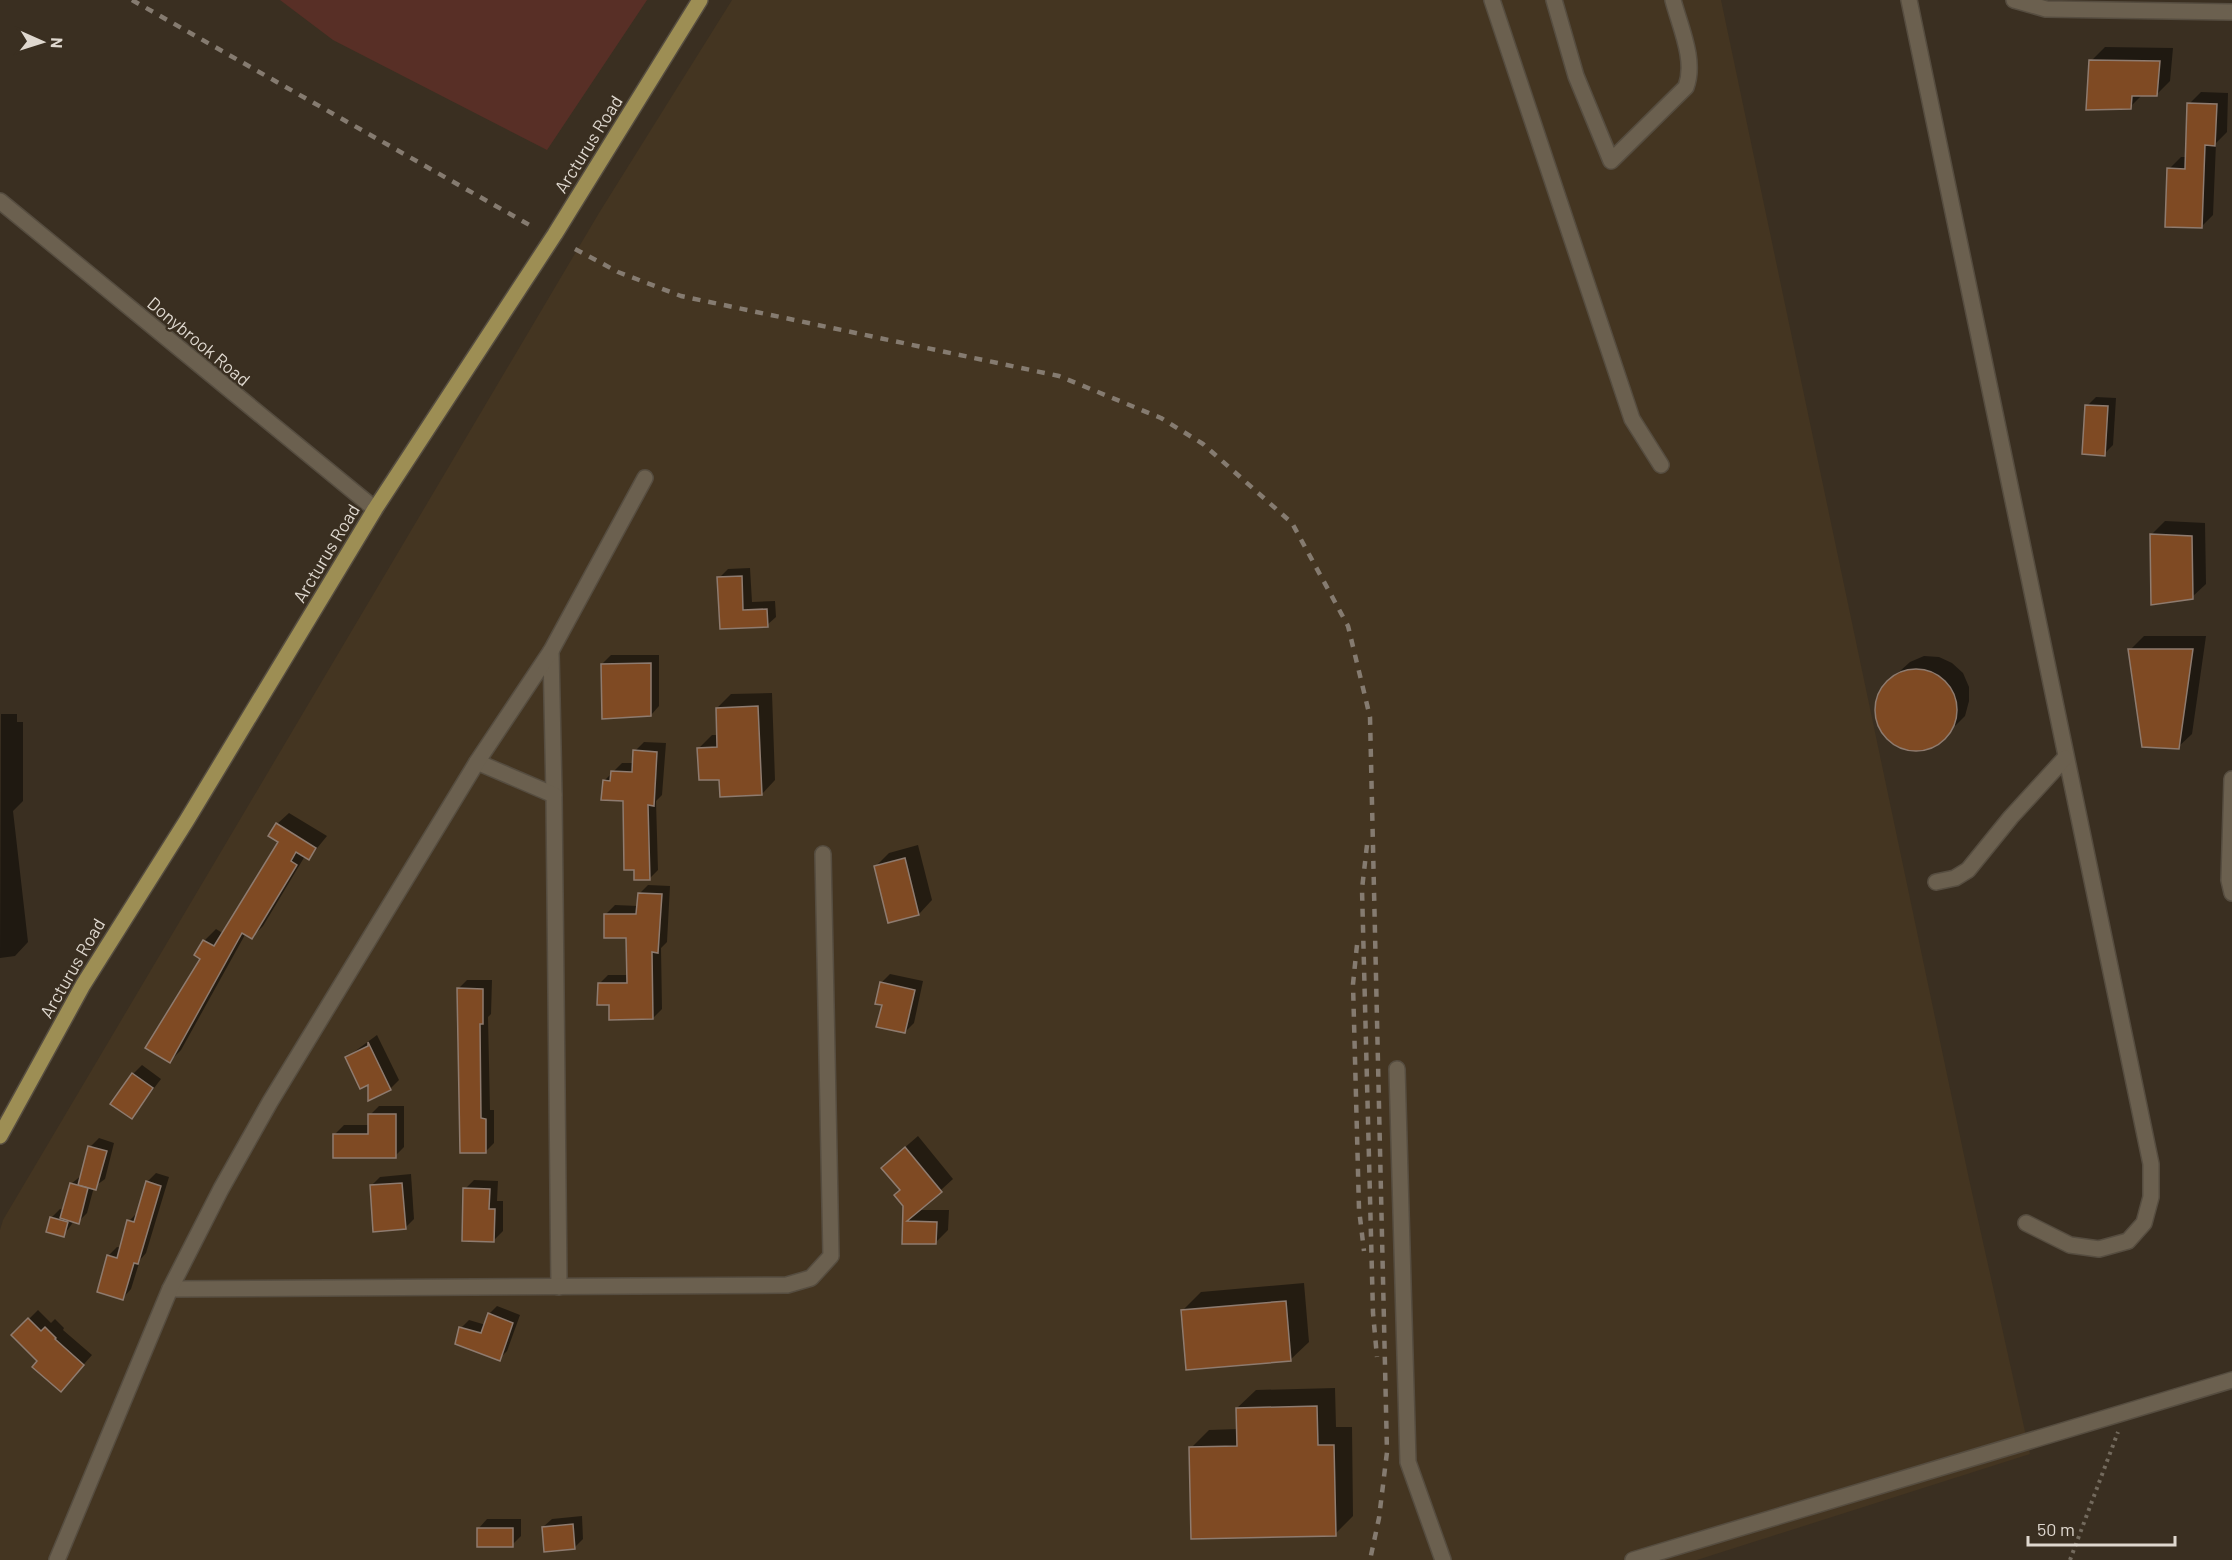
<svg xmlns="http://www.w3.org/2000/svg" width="2232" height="1560" font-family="Barlow,sans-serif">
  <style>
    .built { fill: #443521 }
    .green { fill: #582f26 }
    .shadow { fill: #0007 }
    .building { fill: #7f4a23; stroke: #8e7b6f; stroke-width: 1.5 }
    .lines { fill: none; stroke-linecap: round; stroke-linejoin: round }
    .minor-casing { stroke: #564d40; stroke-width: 18 }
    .major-casing { stroke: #564d40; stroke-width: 18 }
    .path { stroke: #736a5d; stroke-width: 4; stroke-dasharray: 3 4.5; stroke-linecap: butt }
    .minor { stroke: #6b604f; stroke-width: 15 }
    .major { stroke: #9d8e54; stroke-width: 15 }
    .rail { stroke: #857b70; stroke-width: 4.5; stroke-dasharray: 8 8; stroke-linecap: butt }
    .labels { text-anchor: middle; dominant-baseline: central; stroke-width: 4.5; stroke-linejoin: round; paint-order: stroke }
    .street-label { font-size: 18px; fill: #dfd8cf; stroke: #3a2f21 }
  </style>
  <rect width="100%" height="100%" fill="#3a2f21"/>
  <path class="built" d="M732,0H1721L1969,1179L2030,1454L1697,1560H0V1230L3,1220L599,213Z"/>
  <path class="green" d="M280,0H647L547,150L333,40Z"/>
  <g class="shadow">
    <path d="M2105,47L2173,48L2170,81L2156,95L2143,94L2130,107L2091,61Z"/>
    <path d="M2201,92L2228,93L2227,132L2216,143L2213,215L2201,227L2169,169L2181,157H2187L2189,104Z"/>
    <path d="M2096,397L2116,398L2113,445L2104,454L2087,406Z"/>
    <path d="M2165,521L2205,523L2206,584L2192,597L2151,535Z"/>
    <path d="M750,568L752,602L775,601L776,617L767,625L721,627L719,578L728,569Z"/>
    <path d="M2144,636H2206L2192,734L2178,747L2130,650Z"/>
    <path d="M611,655H659V706L651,715L602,664Z"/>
    <path d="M1924,656L1939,657L1952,663L1963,673L1969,687V701L1965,716L1940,741L1925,749H1909L1893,743L1882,731L1876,715L1878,700L1884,687L1899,672L1910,662Z"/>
    <path d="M772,693L775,780L762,794L720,778L698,749L712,735H718L717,708L731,694Z"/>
    <path d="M1,714H17V722H23V801L13,811L28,942L15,956L0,958Z"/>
    <path d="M644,742L666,743L662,795L656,801L658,870L649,879L624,800L604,781L622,763H634L635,751Z"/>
    <path d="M289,813L327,836L309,858L305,856L263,926L252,937L246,933L181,1050L170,1061L202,958L196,954L204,941L216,929L224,934L280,841L277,824Z"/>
    <path d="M918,845L932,900L919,914L876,866L889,853Z"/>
    <path d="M648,885L670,886L667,942L661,948L662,1009L653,1018L610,1003L599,984L608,975H628V937L606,914L615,905L638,906L639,894Z"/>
    <path d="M890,974L923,981L914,1023L905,1032L883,1004L881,983Z"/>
    <path d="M467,980H492L491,1014L488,1017L490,1110H494V1143L485,1152L458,989Z"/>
    <path d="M377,1035L399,1080L390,1089L369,1083L346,1058Z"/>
    <path d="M142,1065L161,1079L132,1117L133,1074Z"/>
    <path d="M379,1106H404V1147L395,1156L335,1134L344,1125H370V1115Z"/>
    <path d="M918,1136L953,1179L919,1210H949L948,1230L936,1242H904V1205L895,1156Z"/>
    <path d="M99,1138L114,1143L105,1179L94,1187L87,1213L78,1222L74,1221L64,1235L51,1218L60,1209L64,1210L71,1184L82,1175L90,1147Z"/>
    <path d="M156,1173L169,1177L146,1253L140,1260L131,1289L123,1298L108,1256L117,1247L121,1248L129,1221L139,1211L147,1182Z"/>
    <path d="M411,1174L414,1219L405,1228L371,1186L380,1177Z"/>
    <path d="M474,1180L498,1181L497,1201H503V1231L494,1240L465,1189Z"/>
    <path d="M1304,1283L1309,1342L1290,1360L1183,1310L1201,1292Z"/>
    <path d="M497,1306L520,1315L507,1351L499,1359L461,1328L469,1320L486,1325L489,1314Z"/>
    <path d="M38,1310L51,1323L55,1319L64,1328L63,1330L92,1355L69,1381L39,1361L13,1335Z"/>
    <path d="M1335,1388L1336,1427H1352L1353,1516L1335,1534L1191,1448L1209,1430L1238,1429L1237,1408L1256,1390Z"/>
    <path d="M582,1516L583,1539L574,1548L543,1527L552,1519Z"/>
    <path d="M487,1519H521V1536L512,1545L479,1528Z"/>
  </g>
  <g class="building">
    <path d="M2089,60L2160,61L2157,96H2132L2131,109L2086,110Z"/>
    <path d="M2187,103L2217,104L2215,146L2205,145L2202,228L2165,227L2167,168L2185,169Z"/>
    <path d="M2085,405L2108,406L2105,456L2082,454Z"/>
    <path d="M2150,534L2192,536L2193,599L2151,605Z"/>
    <path d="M742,576L743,610L767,609L768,627L720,629L717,577Z"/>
    <path d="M2128,649H2193L2179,749L2142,747Z"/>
    <path d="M651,663V716L602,719L601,664Z"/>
    <circle cx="1916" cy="710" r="41"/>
    <path d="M758,706L762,795L720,797L719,780H699L697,748L717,747L716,708Z"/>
    <path d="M633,750L657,752L654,806L648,805L650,880H634V870H624L623,801L601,800L603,780L610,781L611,771L632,772Z"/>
    <path d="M276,823L316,848L309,860L296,852L291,861L297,865L252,939L242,933L170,1063L145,1048L200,959L194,955L203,940L214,946L278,842L268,836Z"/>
    <path d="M905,858L919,915L888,923L874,866Z"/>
    <path d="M638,893L662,894L658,953L652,952L653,1019L609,1020V1005H597L598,983H627L626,938H604V914H636Z"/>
    <path d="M880,982L915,990L905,1033L876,1027L882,1005L875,1004Z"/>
    <path d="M457,988L483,989V1024H480L481,1118L486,1119V1153H460Z"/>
    <path d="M368,1042L391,1090L368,1101V1085L360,1089L345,1057L368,1046Z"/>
    <path d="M132,1073L153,1088L132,1119L110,1104Z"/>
    <path d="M368,1114H396V1158H333V1134H368Z"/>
    <path d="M88,1146L107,1151L96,1190L78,1185Z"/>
    <path d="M905,1147L942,1192L907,1221L937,1222L936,1244H902L903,1206L894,1195L900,1190L881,1168Z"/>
    <path d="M146,1181L161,1186L138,1264L134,1263L123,1300L97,1292L107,1255L117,1258L127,1220L134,1222Z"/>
    <path d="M70,1183L88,1188L79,1224L60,1218Z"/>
    <path d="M402,1183L406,1229L373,1232L370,1185Z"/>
    <path d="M463,1188L490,1189L489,1209H495L494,1242L462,1241Z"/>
    <path d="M50,1217L68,1222L64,1237L46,1232Z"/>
    <path d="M1286,1301L1291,1361L1186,1370L1181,1310Z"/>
    <path d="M488,1313L513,1323L500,1361L455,1344L459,1327L481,1333Z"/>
    <path d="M28,1318L41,1331L45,1327L56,1338L55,1339L84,1365L61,1392L32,1367L37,1361L11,1335Z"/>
    <path d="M1317,1406L1318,1445H1334L1336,1536L1191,1539L1189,1447L1237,1446L1236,1408Z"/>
    <path d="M573,1524L575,1549L544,1552L542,1527Z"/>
    <rect x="477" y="1528" width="36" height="19"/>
  </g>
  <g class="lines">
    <g class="minor-casing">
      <g id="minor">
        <path d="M1492,0L1632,419L1661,465"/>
        <path d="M1554,0L1576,76L1611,161L1686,87C1696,60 1680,27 1673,0"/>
        <path d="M1909,0L2151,1164V1197L2144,1223L2128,1241L2099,1249L2070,1245L2026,1223"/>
        <path d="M2014,0L2046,9L2232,12"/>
        <path d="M0,201L375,509"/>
        <path d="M551,651L554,795"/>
        <path d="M477,762L554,795L559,1287"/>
        <path d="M2232,779L2229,880L2232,893"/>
        <path d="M1936,882L1955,878L1968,870L2011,817L2065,758"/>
        <path d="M1397,1069L1408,1462L1443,1560"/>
        <path d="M170,1289L787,1285L811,1278L831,1256L823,854"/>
        <path d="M57,1560L170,1289L221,1189L270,1102L477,762L551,651L645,478"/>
        <path d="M1633,1560L2232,1380"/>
      </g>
    </g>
    <g class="major-casing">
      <path id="major" d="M0,1136L83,985L187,820L375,509L555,234L700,0"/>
    </g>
    <path class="path" d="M2070,1560L2118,1432"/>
    <use href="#minor" class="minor"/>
    <use href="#major" class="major"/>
    <g class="rail">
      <path d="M132,0L533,227"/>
      <path d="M575,249L618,272L681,296L1059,376L1161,418L1203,444L1292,523L1348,626L1370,717L1387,1452L1379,1518L1370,1560"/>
      <path d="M1367,845L1362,889L1373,1313L1377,1357"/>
      <path d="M1357,945L1353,984L1359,1209L1364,1251"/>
    </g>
  </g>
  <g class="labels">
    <g class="street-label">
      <text transform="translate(588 144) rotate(-58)">Arcturus Road</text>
      <text transform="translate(199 341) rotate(40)">Donybrook Road</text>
      <text transform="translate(326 553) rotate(-59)">Arcturus Road</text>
      <text transform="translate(72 968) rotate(-60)">Arcturus Road</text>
    </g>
  </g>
  <g transform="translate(42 42) rotate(93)" stroke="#3a2f21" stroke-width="4.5" paint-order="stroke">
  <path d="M0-4.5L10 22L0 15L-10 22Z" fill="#dfd8cf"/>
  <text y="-9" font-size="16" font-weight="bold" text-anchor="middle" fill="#dfd8cf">N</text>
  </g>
  <path d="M2028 1536v9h147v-9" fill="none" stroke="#dfd8cf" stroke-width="3"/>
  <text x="2037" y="1536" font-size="18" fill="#dfd8cf" stroke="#3a2f21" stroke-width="4.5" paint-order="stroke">50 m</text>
</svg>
